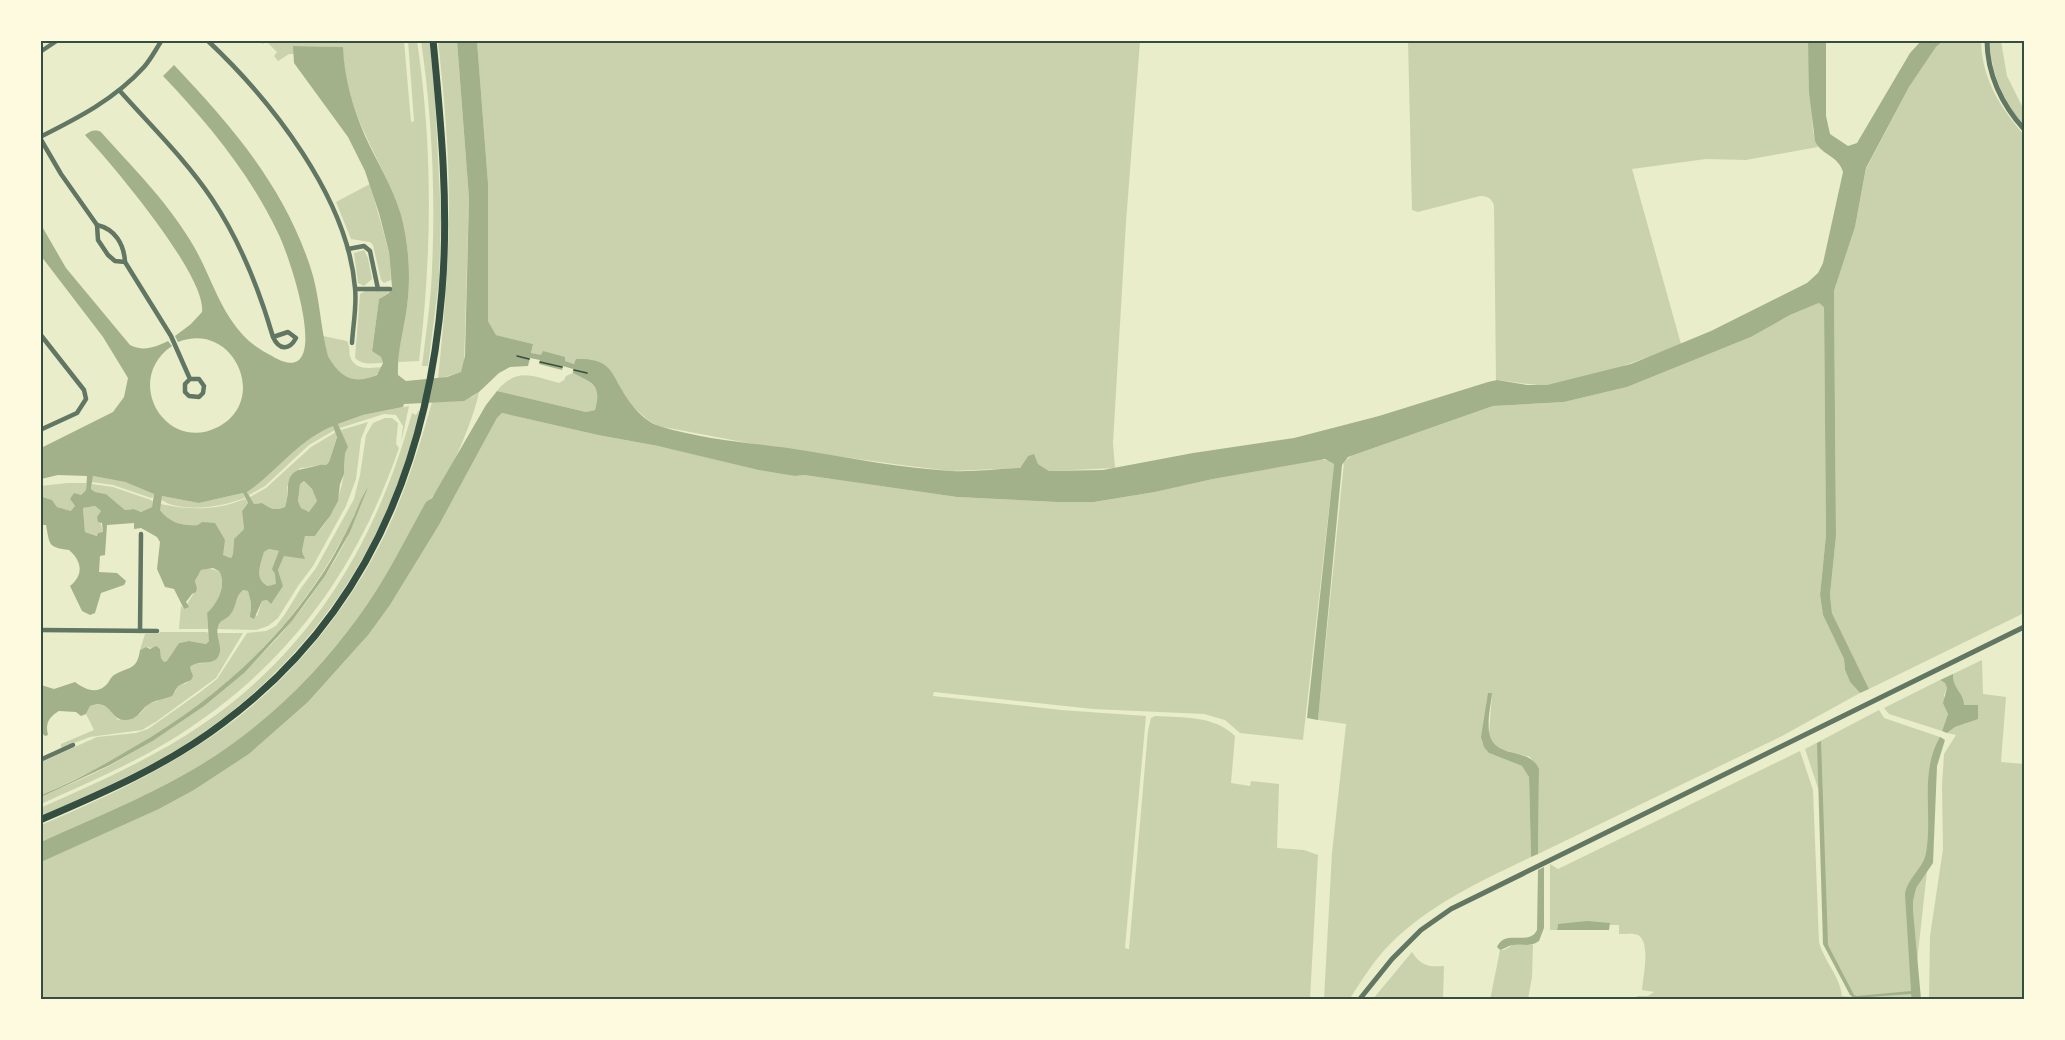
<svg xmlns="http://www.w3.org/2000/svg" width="2065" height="1040" font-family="'Varela Round',sans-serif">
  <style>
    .green { fill: #cad2ad }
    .water { fill: #a3b18a; fill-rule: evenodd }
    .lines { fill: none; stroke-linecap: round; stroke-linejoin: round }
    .path { stroke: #344e41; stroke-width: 1.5 }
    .minor { stroke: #617663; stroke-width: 4.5 }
    .tertiary { stroke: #617663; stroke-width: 5 }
    .primary { stroke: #344e41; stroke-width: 7 }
    .neatline { fill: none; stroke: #344e41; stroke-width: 2 }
  </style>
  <rect width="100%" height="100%" fill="#e9edc9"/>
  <g class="green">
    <path d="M259,41H404L411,122L414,121L408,41H417C433,146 432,255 419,361L398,362C399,344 404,326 407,307C411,277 409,245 401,216C393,187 378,163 366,136C353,109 344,77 342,47L294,46V54H289L278,61L274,56L277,52L266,41L263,44Z"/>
    <path d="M421,41H429L430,45L435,99L441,217L439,281L428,366H422C425,340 429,314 431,288C436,206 433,122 421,41Z"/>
    <path d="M438,41H457L469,198L464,365L462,372L438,379C444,321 449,263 449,205C449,150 444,95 438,41Z"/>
    <path d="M477,41H1140L1126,222L1113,443L1115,468L1049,471L1038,464L1034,455L1028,456L1020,468L951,471L909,466L769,447L658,426L648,420L632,406L623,392L575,364L564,361L565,358L543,352L542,356L531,353L533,344L496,335L488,321V183Z"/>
    <path d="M1408,41H1808L1813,131L1818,147L1746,160L1706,159L1632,169L1681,344C1641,360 1590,380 1547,385C1530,386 1513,381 1496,380L1494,205C1491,198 1488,196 1480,196L1418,212L1412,210Z"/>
    <path d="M1943,41H1981C1982,79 2000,107 2024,135V613L1869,689L1832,613L1830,595L1836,536L1834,291L1855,227L1866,169L1909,87L1936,47Z"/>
    <path d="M1989,41H2001L2007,76L2024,110V125C2002,101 1992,73 1989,41Z"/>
    <path d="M370,184L389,252L391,280L384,283L381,280L373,245L370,242L351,239L336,202Z"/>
    <path d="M364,250L368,258L372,279L364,286L358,283L354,253Z"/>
    <path d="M365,291H391L379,299L372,350L381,357L383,363C373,363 363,366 355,358L360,294Z"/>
    <path d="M1819,303L1824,306L1826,535L1820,595L1823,615L1844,659L1845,670L1850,682L1860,693L1782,736L1538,854L1539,769L1530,757L1500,749L1494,745L1489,734L1492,693H1488L1489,753L1522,766L1526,771L1529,777L1531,857C1481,881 1430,904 1390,944C1374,960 1362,980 1349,1000L1324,999L1332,853L1346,724L1318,720L1344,462L1351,456L1493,406L1564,402L1627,387L1751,337L1790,315Z"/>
    <path d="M323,336L347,341C350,346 349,351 350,356C354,371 371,368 382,367C374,386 346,382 334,368C328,359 325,347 323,336Z"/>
    <path d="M573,373L588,380L598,390V400L595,410L586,412L497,391C517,367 532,376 559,383L564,380L566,376Z"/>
    <path d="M479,392C474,418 447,487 426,503C404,541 385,581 359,616C313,680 253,736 185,774C139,800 89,820 41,842V825C103,799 166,769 221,730C295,677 356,601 393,517C409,480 421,441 432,402L472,397Z"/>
    <path d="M409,406L401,443L403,426L396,415L384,414L340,428L338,424L363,415Z"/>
    <path d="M419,410C420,430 399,480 391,500C352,595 284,678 198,736C149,769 94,792 41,816L40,808C96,783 152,759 203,724C313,649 377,540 412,413L416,415Z"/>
    <path d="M502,413L598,435L658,446L795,476L804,475L957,497L1057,502H1094L1155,492L1213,479L1310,461C1319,460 1327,458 1334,464L1303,740L1240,733L1225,720L1204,714L1093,709L934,692L933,696L1061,710L1146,716L1125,948L1129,949L1148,731L1151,718L1155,716C1184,718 1213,715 1235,736L1231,783L1250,786L1251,781L1279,784L1277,848L1304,850L1318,855L1310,999H41L40,862L159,809L194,790L249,754L308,702L369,634L390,605L439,525L497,418Z"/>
    <path d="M385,418H392L398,423L396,444L399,448C356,573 285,670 171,740C130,765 85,784 41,804V797C64,786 88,777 111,765C190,720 261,668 313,593C327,574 341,552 350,531C356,517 361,502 366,488C304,641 188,730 41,795V762L97,737L136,733L148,729L199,693L217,679L247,633L266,631L276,626L285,614L301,588L316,568L354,499L360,475L366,435L373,423Z"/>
    <path d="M368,422L361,439L356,479L346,506L313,566L298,586L278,618L268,626L256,630L217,629L222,619L231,614L240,592L243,590L248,591L251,603L250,612L257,616L262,601L267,600L283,586L278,570L284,556L304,555L302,551L305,535L315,536C340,510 352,464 341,430Z"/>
    <path d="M333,425L335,430L309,445L265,486L249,495L247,491C279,471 296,441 333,425Z"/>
    <path d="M336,432L337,436L329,462L326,465C317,464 310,468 300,468L287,487V502L285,507C276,511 271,509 262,503L254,504L250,497L266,488L311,447Z"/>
    <path d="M93,476L125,482L154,494L153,497L151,498L113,485L92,482Z"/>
    <path d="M304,481L312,489L317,501L309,513L301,508L298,501L300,484Z"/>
    <path d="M68,483H86V490L81,495L70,499L75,506L74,510L71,511L57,507L52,500L41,496L40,486Z"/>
    <path d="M92,484L113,487L151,500L153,502L152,507L141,512L134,509L125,510L106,494L95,492L91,489Z"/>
    <path d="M243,493L245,498C223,506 197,511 173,505C167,504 167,502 161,500L162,496L199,503Z"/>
    <path d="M245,499L248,503L242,511L244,529L234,539L233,554L231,558L223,555L222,551L198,525C182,527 170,523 160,510V504C191,510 214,511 245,499Z"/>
    <path d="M95,506L101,511L99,517L103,532L98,536L85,532L83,508Z"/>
    <path d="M269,549L279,551L276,585L268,586C254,579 260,566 264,552Z"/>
    <path d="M207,568L219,571C227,585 218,603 207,613L208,629H179L181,606L184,609L197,588L195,581L201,570Z"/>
    <path d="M161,632H206L209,633V641L206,644L189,641L179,643L167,662H164L161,658L160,649L146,647L140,650L145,634H157Z"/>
    <path d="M217,633H243L216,678L157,721L142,730L90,737L61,748V744L94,730L86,714L90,706C104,701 110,709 118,720L140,714L148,704L157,701L176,691L177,686L187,683L192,672L190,667C197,661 200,665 208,662C212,661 217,656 220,654Z"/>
    <path d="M1982,660L1983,694L2006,697L2001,762L2024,764V999L1929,1000L1930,936L1943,849L1942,786L1944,754L1956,735L1947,733L1955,727L1967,723L1964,706L1952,680L1953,674Z"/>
    <path d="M1940,680L1945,683L1947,688L1944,695L1948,714L1942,731L1889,714L1884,708Z"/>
    <path d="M1879,710L1884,718L1943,738L1936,747L1928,862L1916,971V999H1637V996H1648L1654,992L1642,990C1643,977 1651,942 1638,935C1633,933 1625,934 1619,934V925H1610V924H1558L1557,930H1550V864L1558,869L1800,751L1813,790L1819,942C1824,961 1840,976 1842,996L1854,997L1827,945L1822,800L1805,749Z"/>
    <path d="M1513,945H1533L1532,977L1528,999L1490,1000L1500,950H1504Z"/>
    <path d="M1412,952C1421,966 1428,967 1444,966L1443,999H1373Z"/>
  </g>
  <g class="water">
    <path d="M457,41H477L488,183V321L496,335L533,344L531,353L541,355L543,351L565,357V361L574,364L576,359C586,359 598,359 606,366C612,371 615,378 619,385C628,401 641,420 659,426C707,441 758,443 807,451C855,459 903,468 951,471C974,472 997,469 1020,468L1028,456L1034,454L1038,464L1049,471L1103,470L1193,453L1294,438L1379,416L1488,382L1497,380L1527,385H1547L1631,364L1711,331L1807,283L1818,273L1823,263L1843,172C1839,156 1821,155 1815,141L1809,92L1808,41H1826V116L1830,134L1848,146L1857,143L1910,53L1921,41H1943L1936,47L1909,87L1866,168L1855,227L1834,291L1836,536L1830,595L1832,613L1869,689L1860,693L1850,682L1845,670L1844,659L1823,615L1820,595L1826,535L1824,307L1819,303L1790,315L1751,337L1627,387L1564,402L1493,406L1348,457L1342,465L1318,720L1307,718L1334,464L1325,459L1213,479L1155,492L1094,502H1057L957,497L804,475L795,476L759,470L658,446L598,435L502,413L497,418L439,525L390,605L369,634L308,702L249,754L194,790L159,809L41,862V842C89,820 139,800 185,774C253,736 313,680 359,616C385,581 404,541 426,502L432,498L486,405L497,391L586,412L595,410C602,385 593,383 573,373V369L563,366L562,370L539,364L540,360L530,358L528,366L510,367L499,373L479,392L464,401L404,404L403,407L363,415L338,424L348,447L345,453L344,474L340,484L338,501L330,516L315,536H305L302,551L305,559L284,556L278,570L283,586L271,604L267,600L262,601L254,619L250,617L251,603L248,591L243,590C235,596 237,607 230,615C226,620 220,619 218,627C215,636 223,647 219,655C214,667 198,659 190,667L193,676L191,680L178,686L172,696C165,699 155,700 149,704C140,710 139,719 126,720C110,722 112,698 90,706L86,714L81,716L76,712L59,711C49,717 45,723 48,735L45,736L41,732V685L54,689L75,682C83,688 95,695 105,686C109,683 110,678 114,675C129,666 137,671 140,650L146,647L150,649L156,646L160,649L161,658L164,662L167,661L179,643L189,641L206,644L209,641L207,613C218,603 227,585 219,571L213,568L201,570L195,581L197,588L196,592L192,594L186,602L189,607L184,609L174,589L165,587L157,569L160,542L157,537L141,528L134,529V523L107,525L105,555L100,556L99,572L117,573L126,581L124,585L101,593L95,613L90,615L82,611L70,586C84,575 82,561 69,550C48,547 50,546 46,525H41L40,496L52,500L57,507L71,511L75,506L70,499L74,493L81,495L86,490L87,476L58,475L41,479V448L113,412L124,397L128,378L103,337L41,256L40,223L66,268L130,345C143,352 156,347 168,341L172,346C122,380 166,454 218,427C270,400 233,320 178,342L175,336L191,324L202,312C207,276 111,163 85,135C90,131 95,129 101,132C133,168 164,198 190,240C212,275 218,312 249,341C256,347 264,352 272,356C337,395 289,254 278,233C250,174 208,123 163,76L174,65C231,125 283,185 310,266C320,295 320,327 328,356C340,378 354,385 377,375L383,363L381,357L372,351L379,299L389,293L392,287L389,252L379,213L365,171L348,137L294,63L293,46L343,47C344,77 353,108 365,136C377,162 393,187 401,215C409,245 411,277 407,307C404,329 397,352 398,375L406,381L447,377L461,372L465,356L469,198ZM333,426L337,437L329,462L326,465C318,464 315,467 307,468C280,472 292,489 285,507C275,511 271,509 262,503L254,504L247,492C278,471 298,440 333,426ZM93,476L125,482L154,494L152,507L141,512L134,509L125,510L106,494L95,492L91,489ZM304,481L312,489L317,501L309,512L301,508L298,501L300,484ZM243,493L248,503L242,511L244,529L234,539L233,554L231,558L223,555L225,540L215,523L202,522L198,525C182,526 170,523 160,510L162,496L199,503ZM95,506L101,511L97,517L98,522L102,523L103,532L98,533L97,536L85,532L83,508ZM269,549L279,551L272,569L275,574L276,584L268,586C254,579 260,566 264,552Z"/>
    <path d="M368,487L350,532L325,576L292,621L244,673L204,706L154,740L110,765L41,797V795C73,782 104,765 134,747C209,704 273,648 321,576C334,557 344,536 354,516C358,507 362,495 368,487Z"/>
    <path d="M1953,674C1952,688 1964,693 1964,705H1978V719L1955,727L1947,733L1942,731L1948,714L1943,703L1947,688L1945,683L1940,680Z"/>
    <path d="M1488,693H1492C1491,705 1486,724 1490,736C1497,759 1530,747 1539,769L1538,854L1531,857L1529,777L1522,766L1489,753L1484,747L1481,737Z"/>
    <path d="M1940,737L1945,740L1937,766L1933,863L1916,888L1913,901V911L1921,999H1912L1911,994L1854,998L1850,995L1823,944L1817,743L1821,741L1828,945L1854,995L1857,996L1911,991L1905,894C1908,877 1923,869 1926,853C1933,814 1919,773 1940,737Z"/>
    <path d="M1544,867V928L1539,941C1531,947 1524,944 1514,945C1508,945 1505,949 1500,950L1497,947C1505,928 1529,947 1537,930L1538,870Z"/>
    <path d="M1587,921L1610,923L1609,930H1557L1558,924Z"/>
  </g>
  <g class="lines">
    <g class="path">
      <path d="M517,356L529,359"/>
      <path d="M540,362L562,367"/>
      <path d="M574,370L587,373"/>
    </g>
    <g class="minor">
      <path d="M207,40C271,100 348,198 355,288C357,306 353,325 352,343"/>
      <path d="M40,52L58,40"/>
      <path d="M120,91C151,126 186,160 212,199C240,241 259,289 273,337C279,350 289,351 296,338L288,332L273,337"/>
      <path d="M40,137C78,118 115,99 144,67C151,59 156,49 162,40"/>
      <path d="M40,138L61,174L97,225L98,240L108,255L115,261L125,262"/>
      <path d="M97,225C115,229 124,244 125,262L171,336L190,379L185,384V392L189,396L199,397L203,393L204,386L199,379H190"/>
      <path d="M348,249L364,246L370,251L378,289"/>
      <path d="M356,289H390"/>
      <path d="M40,334L84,390L86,399L77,413L40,430"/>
      <path d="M40,630L157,631"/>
      <path d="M140,631L141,534"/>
      <path d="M40,760L73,745"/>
    </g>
    <g class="tertiary">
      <path d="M1987,40C1987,74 2002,105 2024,129"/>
      <path d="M1359,1000L1392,959L1421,930L1451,909L2024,627"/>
    </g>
    <path class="primary" d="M40,820C103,793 168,765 223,723C366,617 428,464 442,291C449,207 441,123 433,40"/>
  </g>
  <rect width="2065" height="1040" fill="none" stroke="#fefae0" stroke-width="84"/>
  <rect x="42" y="42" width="1981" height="956" class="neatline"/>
</svg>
